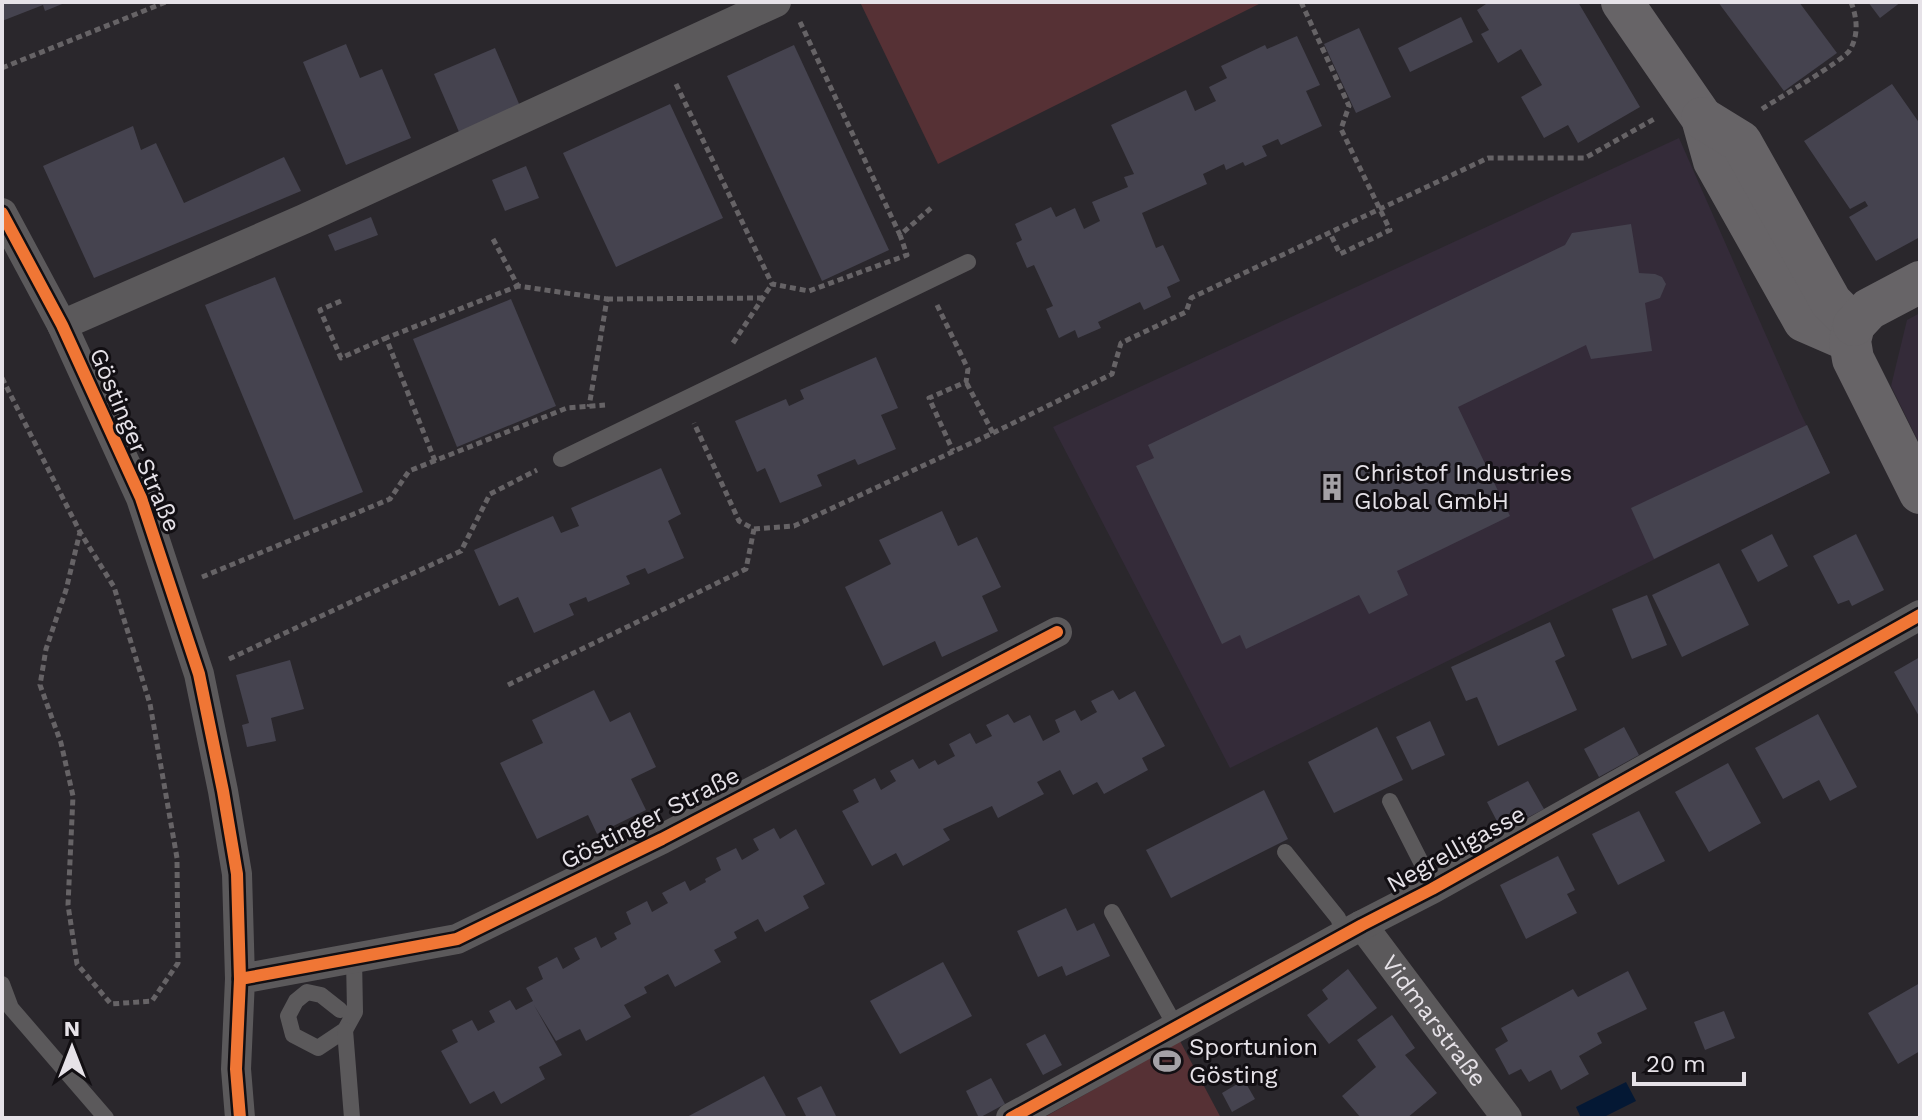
<svg xmlns="http://www.w3.org/2000/svg" width="1922" height="1120" font-family="'Work Sans',sans-serif">
  <style>
    .built { fill: #342b39 }
    .green { fill: #563135 }
    .water { fill: #041834 }
    .building { fill: #45434f }
    .lines { fill: none; stroke-linecap: round; stroke-linejoin: round }
    .path { stroke: #666366; stroke-width: 5; stroke-dasharray: 6 4; stroke-linecap: butt }
    .lane { stroke: #5b595b; stroke-width: 16 }
    .street { stroke: #5b595b; stroke-width: 30 }
    .secondary { stroke: #676467; stroke-width: 42 }
    .cycleway-casing { stroke: #120f13; stroke-width: 17 }
    .cycleway { stroke: #f07635; stroke-width: 12 }
    .labels { text-anchor: middle; dominant-baseline: central; stroke-width: 6; stroke-linejoin: round; paint-order: stroke }
    .street-label { font-size: 24px; fill: #e6e2e8; stroke: #120f13 }
    .poi-label { font-size: 24px; fill: #e6e2e8; stroke: #120f13; text-anchor: start }
  </style>
  <rect width="100%" height="100%" fill="#2a272c"/>
  <g class="built">
    <path d="M1679,138L1799,410L1830,473L1230,768L1053,427Z"/>
    <path d="M1920,313V445L1891,386L1907,320Z"/>
  </g>
  <g class="green">
    <path d="M860,2H1263L938,164Z"/>
    <path d="M1180,1041L1221,1118H1043Z"/>
  </g>
  <path class="water" d="M1626,1082L1636,1101L1602,1118H1581L1576,1107Z"/>
  <g class="building">
    <path d="M2,2H67L45,11L43,5L2,21Z"/>
    <path d="M1489,2H1578L1640,107L1578,143L1568,125L1544,138L1521,97L1542,85L1521,49L1498,63L1481,34L1489,30L1477,10Z"/>
    <path d="M1718,2H1799L1837,53L1784,91Z"/>
    <path d="M1868,2H1901L1880,18Z"/>
    <path d="M1461,17L1473,42L1410,72L1398,48Z"/>
    <path d="M1359,28L1391,97L1356,113L1324,44Z"/>
    <path d="M1297,36L1320,85L1306,91L1322,126L1281,145L1278,139L1262,146L1267,156L1245,166L1243,162L1226,170L1224,164L1203,174L1207,184L1142,213L1156,248L1163,245L1180,281L1167,287L1171,297L1144,310L1140,302L1098,322L1101,328L1078,338L1075,330L1059,338L1046,309L1053,306L1034,265L1027,268L1016,243L1022,240L1015,224L1051,207L1056,217L1075,208L1084,229L1100,221L1092,202L1128,187L1124,177L1134,174L1111,125L1186,90L1195,111L1216,101L1209,87L1227,78L1221,66L1265,45L1267,49Z"/>
    <path d="M346,44L360,78L382,69L411,138L346,165L303,62Z"/>
    <path d="M794,45L889,250L822,281L727,76Z"/>
    <path d="M495,48L520,106L459,132L434,74Z"/>
    <path d="M1892,84L1920,124V237L1876,261L1849,217L1868,206L1865,201L1850,209L1804,141Z"/>
    <path d="M670,104L723,218L616,267L563,153Z"/>
    <path d="M133,126L141,150L156,143L184,203L284,157L301,191L94,278L43,166Z"/>
    <path d="M526,166L539,198L505,211L492,180Z"/>
    <path d="M371,217L378,235L335,251L328,235Z"/>
    <path d="M1631,224L1639,273L1655,274L1662,277L1666,284L1660,298L1645,303L1652,351L1591,359L1586,345L1458,407L1510,516L1397,571L1408,595L1369,614L1359,595L1246,649L1240,635L1222,644L1136,466L1154,458L1148,445L1565,245L1572,233Z"/>
    <path d="M275,277L363,492L294,520L205,305Z"/>
    <path d="M511,299L556,406L457,447L413,339Z"/>
    <path d="M876,357L898,408L881,415L896,449L858,465L855,459L817,475L822,486L780,503L765,468L757,472L735,421L786,399L789,406L804,399L800,390Z"/>
    <path d="M1807,425L1830,473L1654,559L1631,508Z"/>
    <path d="M661,468L681,514L668,521L684,558L648,574L645,568L626,576L630,584L588,602L586,597L569,604L574,615L534,633L518,597L499,606L474,550L553,516L561,533L579,526L571,508Z"/>
    <path d="M942,511L958,546L977,537L1001,587L982,596L998,631L942,657L935,641L883,666L845,587L891,564L879,540Z"/>
    <path d="M1772,534L1788,566L1758,582L1741,550Z"/>
    <path d="M1856,534L1884,590L1852,606L1849,600L1838,604L1813,556Z"/>
    <path d="M1719,563L1749,625L1682,657L1652,595Z"/>
    <path d="M1647,595L1667,645L1632,659L1612,609Z"/>
    <path d="M1550,622L1565,656L1555,661L1577,710L1498,746L1477,697L1466,701L1451,667Z"/>
    <path d="M1920,657V718L1894,672Z"/>
    <path d="M290,660L304,709L271,718L276,741L247,747L242,725L249,723L236,675Z"/>
    <path d="M594,690L610,722L630,712L656,767L631,779L646,810L597,834L588,815L537,839L500,763L543,743L532,720Z"/>
    <path d="M1113,690L1119,700L1135,691L1165,746L1142,758L1148,770L1104,794L1097,782L1073,795L1060,770L1037,782L1044,794L998,818L992,806L943,829L950,840L903,866L896,853L872,866L842,811L859,802L853,790L875,778L881,790L896,781L890,771L913,759L919,769L935,760L938,765L955,756L949,744L970,733L976,744L992,736L986,725L1008,714L1014,723L1030,715L1043,741L1060,732L1055,720L1075,710L1081,721L1097,712L1091,701Z"/>
    <path d="M1818,714L1857,787L1830,801L1819,780L1783,799L1755,748Z"/>
    <path d="M1430,721L1445,755L1412,770L1396,737Z"/>
    <path d="M1377,727L1403,780L1334,813L1308,762Z"/>
    <path d="M1624,727L1639,755L1599,777L1584,749Z"/>
    <path d="M1728,763L1761,823L1709,852L1675,792Z"/>
    <path d="M1528,781L1544,809L1502,831L1487,802Z"/>
    <path d="M1264,790L1288,839L1171,898L1146,850Z"/>
    <path d="M1639,811L1665,861L1618,885L1592,834Z"/>
    <path d="M774,828L780,839L796,829L825,884L803,896L809,908L765,932L758,919L734,932L737,938L714,950L721,962L675,987L668,974L644,987L647,993L624,1005L631,1017L586,1041L580,1029L556,1041L534,1005L562,1055L539,1067L545,1079L501,1104L494,1091L470,1104L441,1051L458,1042L452,1030L472,1020L478,1031L495,1022L489,1011L510,1000L516,1010L533,1001L526,988L543,979L538,967L557,957L563,969L580,959L574,948L596,937L601,948L617,939L614,933L631,924L626,912L647,901L652,912L668,903L662,893L685,881L690,891L706,882L705,879L721,870L716,858L736,848L742,860L759,850L753,839Z"/>
    <path d="M1558,856L1575,890L1567,894L1577,913L1526,939L1500,885Z"/>
    <path d="M1066,908L1077,931L1094,923L1110,956L1066,976L1062,966L1038,977L1017,931Z"/>
    <path d="M943,962L972,1016L900,1054L870,1001Z"/>
    <path d="M1348,969L1377,1008L1329,1044L1307,1015L1328,999L1322,990Z"/>
    <path d="M1628,971L1647,1009L1597,1033L1602,1043L1579,1056L1589,1074L1561,1090L1551,1070L1529,1082L1521,1069L1509,1075L1495,1049L1508,1041L1501,1028L1573,989L1578,997Z"/>
    <path d="M1920,983V1051L1898,1064L1868,1013Z"/>
    <path d="M1724,1011L1735,1038L1705,1050L1694,1022Z"/>
    <path d="M1392,1015L1415,1048L1405,1055L1437,1093L1407,1118H1361L1342,1096L1376,1067L1357,1040Z"/>
    <path d="M1045,1034L1062,1065L1043,1075L1026,1044Z"/>
    <path d="M764,1076L787,1118H685Z"/>
    <path d="M991,1078L1005,1104L979,1118L966,1091Z"/>
    <path d="M1244,1080L1255,1099L1232,1112L1222,1093Z"/>
    <path d="M821,1086L837,1118H807L797,1098Z"/>
  </g>
  <g class="lines">
    <g class="path">
      <path d="M1301,2L1349,106L1341,129L1390,230L1340,254L1330,233"/>
      <path d="M800,22L900,235"/>
      <path d="M2,68L166,2"/>
      <path d="M676,84L772,284L809,291L907,255L900,235L931,208"/>
      <path d="M1762,109C1777,99 1843,61 1850,50C1859,34 1857,18 1851,2"/>
      <path d="M493,239L518,286L607,299L589,407"/>
      <path d="M607,299L764,298"/>
      <path d="M341,301L320,310L341,358L386,338"/>
      <path d="M937,305L968,369L966,382L929,398L953,451"/>
      <path d="M733,343L772,284"/>
      <path d="M2,378L80,532L114,587L150,704L177,858L178,963L152,1001L111,1004L77,964L68,905L73,796L61,743L40,685L46,649L66,590L80,532"/>
      <path d="M993,433L1112,374L1121,343L1186,312L1191,298L1488,158H1585L1656,118"/>
      <path d="M435,461L386,338L518,286"/>
      <path d="M754,529L794,526L993,433L966,382"/>
      <path d="M202,577L390,499L409,471L567,408L605,405"/>
      <path d="M229,659L461,551L490,494L537,470"/>
      <path d="M508,685L746,569L754,529L739,521L694,423"/>
    </g>
    <g class="lane">
      <path d="M561,459L968,262"/>
      <path d="M1390,801L1424,868L1432,889"/>
      <path d="M1285,852L1338,918L1345,935"/>
      <path d="M1112,912L1176,1027"/>
      <path d="M2,984L11,1008L106,1118"/>
      <path d="M340,1010L321,995L307,992L296,1001L288,1016L293,1035L318,1048L345,1030L355,1012L354,958"/>
      <path d="M345,1030L352,1118"/>
    </g>
    <g class="street">
      <path d="M2,213L62,325L141,498L199,674L223,791L237,874L240,979L236,1069L240,1118"/>
      <path d="M62,325L304,219L776,2"/>
      <path id="s1" d="M1362,925L1507,1118"/>
      <path d="M240,979L457,939L662,839L1057,632"/>
      <path d="M1011,1118L1362,925L1432,889L1920,615"/>
    </g>
    <g class="secondary">
      <path d="M1622,2L1702,118L1714,161L1804,321L1850,341"/>
      <path d="M1702,118L1741,142L1831,302L1854,325"/>
      <path d="M1854,325L1850,341L1853,359L1920,493"/>
      <path d="M1854,325L1869,309L1920,282"/>
    </g>
    <g class="cycleway-casing">
      <g id="cycleway">
        <path d="M2,213L62,325L141,498L199,674L223,791L237,874L240,979L236,1069L240,1118"/>
        <path d="M240,979L457,939L662,839L1057,632"/>
        <path d="M1011,1118L1362,925L1432,889L1920,615"/>
      </g>
    </g>
    <use href="#cycleway" class="cycleway"/>
  </g>
  <defs>
    <g id="building-bare" transform="scale(2.16)"><path d="M-4-6H4V6H1V3H-1V6H-4ZM-2.5-4.3h1.7v1.8h-1.7ZM.8-4.3h1.7v1.8H.8ZM-2.5-1h1.7V.8h-1.7ZM.8-1h1.7V.8H.8Z" fill="#a4a1a6" stroke="#120f13" stroke-width="2.5" paint-order="stroke"/></g>
    <g id="stadium-bare" transform="scale(2.16)"><path d="M0-5a6.5 5 0 1 0 0 10a6.5 5 0 1 0 0-10ZM-3.5-1.8h7v3.6h-7Z" fill="#a4a1a6" stroke="#120f13" stroke-width="2.5" paint-order="stroke"/></g>
  </defs>
  <g fill-rule="evenodd">
    <use href="#building-bare" x="1332" y="487"/>
    <use href="#stadium-bare" x="1167" y="1061"/>
  </g>
  <g class="labels">
    <g class="street-label">
      <text transform="translate(135 440) rotate(67)">Göstinger Straße</text>
      <text transform="translate(650 818) rotate(-27)">Göstinger Straße</text>
      <text transform="translate(1456 849) rotate(-29)">Negrelligasse</text>
      <text stroke="none"><textPath href="#s1" startOffset="120">Vidmarstraße</textPath></text>
    </g>
    <g class="poi-label">
      <text x="1354" y="473">Christof Industries<tspan x="1354" dy="28">Global GmbH</tspan></text>
      <text x="1189" y="1047">Sportunion<tspan x="1189" dy="28">Gösting</tspan></text>
    </g>
  </g>
  <rect width="1922" height="1120" fill="none" stroke="#e6e2e8" stroke-width="8"/>
  <g transform="translate(72 1048)" stroke="#120f13" stroke-width="6" paint-order="stroke">
  <path d="M0-6L14 30L0 20L-14 30Z" fill="#e6e2e8"/>
  <text y="-12" font-size="22" font-weight="bold" text-anchor="middle" fill="#e6e2e8">N</text>
  </g>
  <path d="M1634 1072v12h110v-12" fill="none" stroke="#e6e2e8" stroke-width="4"/>
  <text x="1646" y="1072" font-size="24" fill="#e6e2e8" stroke="#120f13" stroke-width="6" paint-order="stroke">20 m</text>
</svg>
